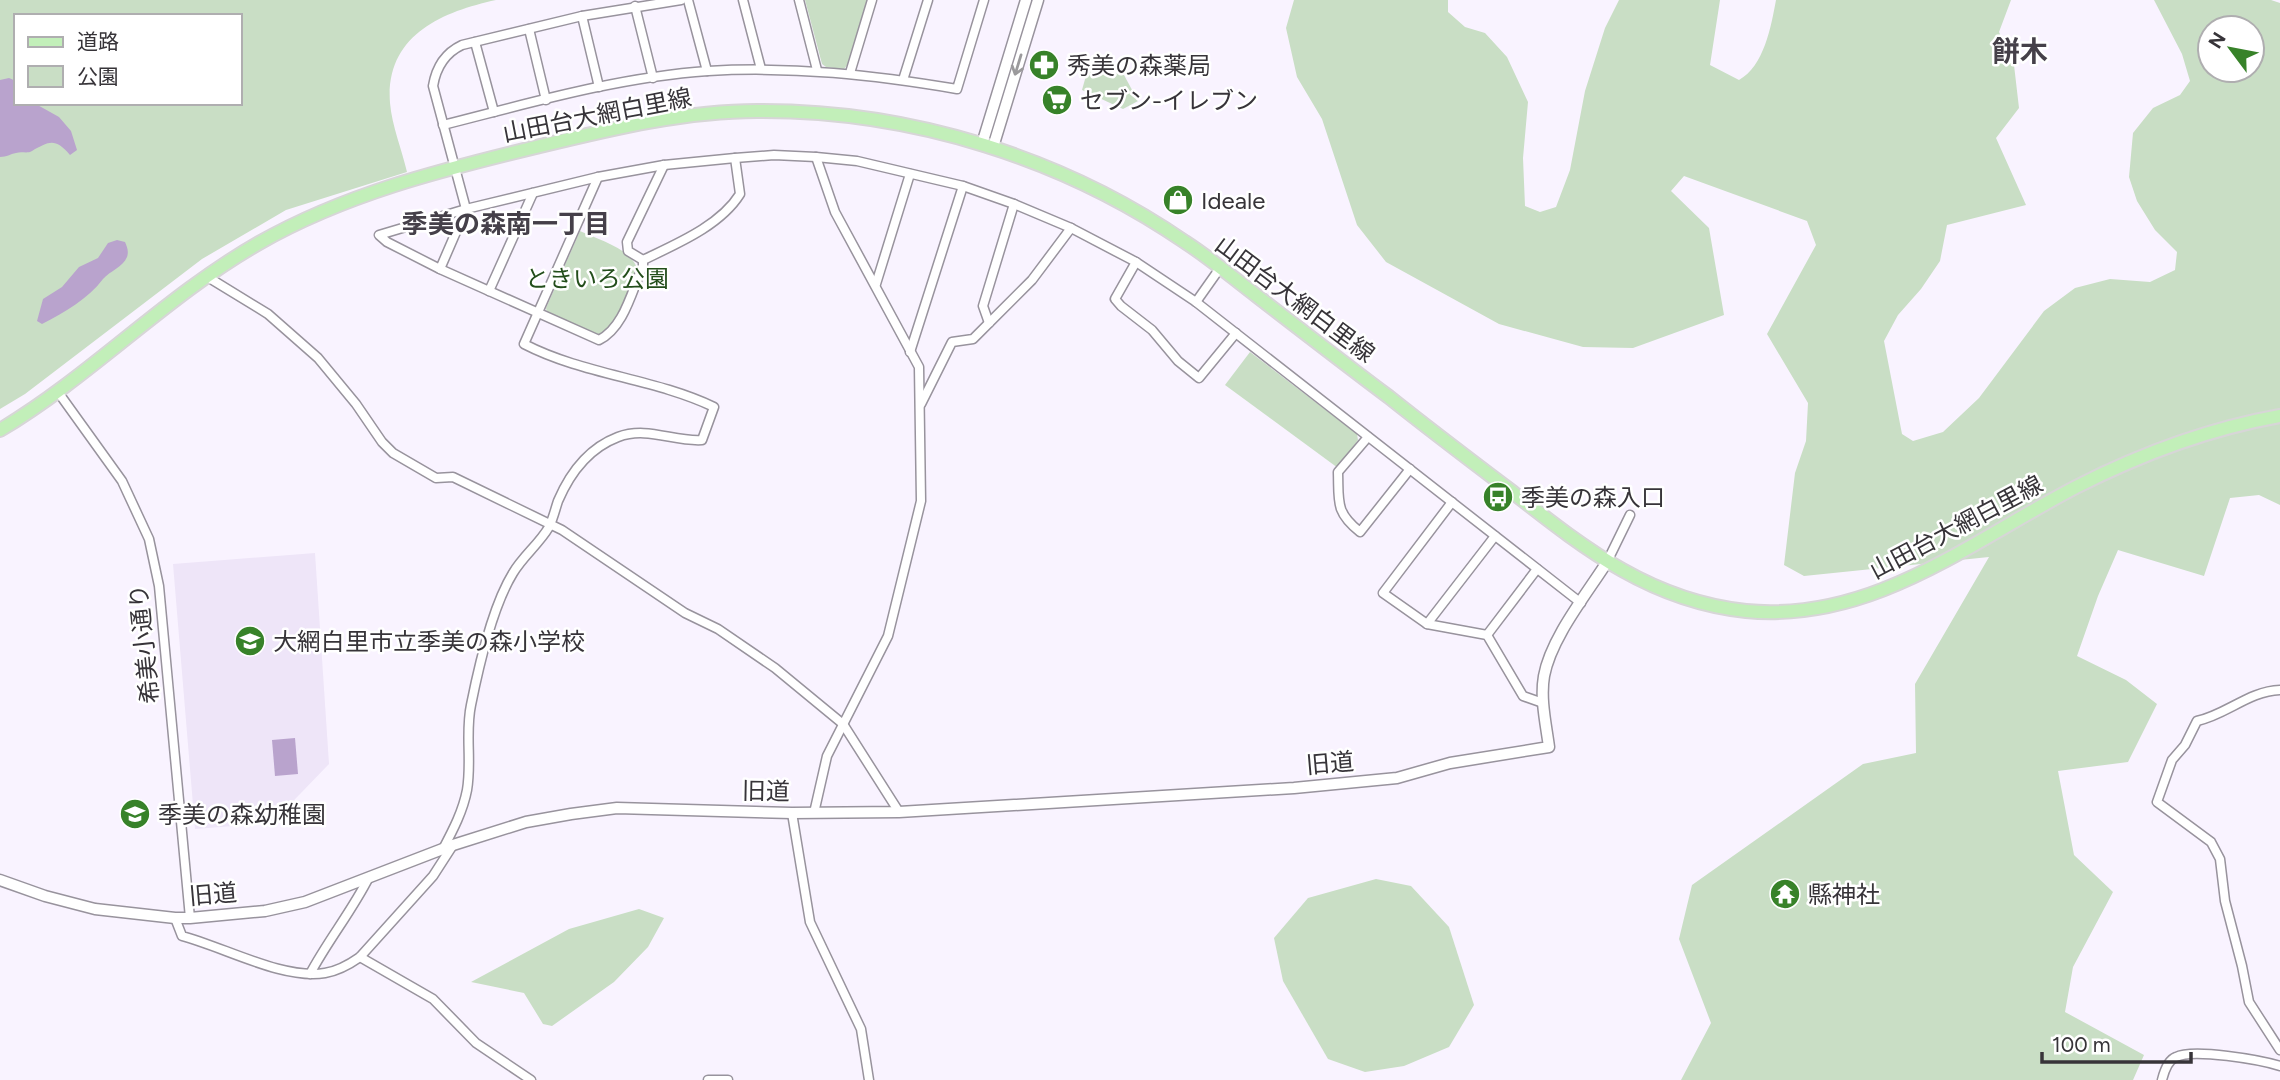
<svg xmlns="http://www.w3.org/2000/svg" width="2280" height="1080" font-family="Figtree,'Noto Sans JP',sans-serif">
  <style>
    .built { fill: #eee5f8 }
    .green { fill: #c9dec5; fill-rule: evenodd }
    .water { fill: #b9a3cd }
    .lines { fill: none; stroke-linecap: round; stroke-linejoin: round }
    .minor-casing { stroke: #98939d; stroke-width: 11 }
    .tertiary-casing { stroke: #98939d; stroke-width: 13 }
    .primary-casing { stroke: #d7d6d7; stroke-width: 16 }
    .minor { stroke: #fff; stroke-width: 8 }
    .tertiary { stroke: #fff; stroke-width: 10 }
    .primary { stroke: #c2efb9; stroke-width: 12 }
    .oneway { stroke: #9b9a9c }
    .labels { text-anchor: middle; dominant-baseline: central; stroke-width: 5; stroke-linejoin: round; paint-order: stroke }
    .poi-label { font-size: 24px; fill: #373439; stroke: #fff; text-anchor: start }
    .street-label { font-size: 24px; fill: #373439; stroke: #fff }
    .park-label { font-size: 24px; fill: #234e1b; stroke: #fff }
    .neighbourhood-label { font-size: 26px; font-weight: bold; fill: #454049; stroke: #fff }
    .quarter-label { font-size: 28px; font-weight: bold; fill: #454049; stroke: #fff }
  </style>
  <rect width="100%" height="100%" fill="#f9f3ff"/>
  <path class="built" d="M315,553L329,764L272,823L195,829L173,564Z"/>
  <g class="green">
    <path d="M0,0H496C441,12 385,36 390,103C392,126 402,150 407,172L286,210L202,259L25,394L0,409ZM16,16H240V103H16Z"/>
    <path d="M805,0H868L849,63L844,69L826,67L822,64Z"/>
    <path d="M1294,0H1448V12L1465,27L1485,33L1507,57L1528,102L1523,158L1525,206L1540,212L1556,207L1570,170L1585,91L1605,28L1619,0H1720L1710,65L1739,80C1764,66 1771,27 1776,0H2011L1999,32L2014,65L2019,108L1996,138L2026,205L1947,225L1940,261L1921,289L1898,315L1884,341L1902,434L1913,441L1943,432L1979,398L2044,311L2075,288L2110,279L2150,282L2175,270L2177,252L2155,230L2137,201L2129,177L2133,133L2153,108L2180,95L2190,81L2182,54L2154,0H2271L2280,3V505L2259,495L2230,498L2204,576L2118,550L2098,596L2077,656L2126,680L2157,704L2128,762L2058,771L2074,855L2113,892L2073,967L2065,1012L2144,1055L2133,1080H1681L1711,1023L1679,939L1692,885L1863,764L1916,753L1915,684L1989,557L1804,576L1784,565L1795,473L1806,441L1808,403L1767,334L1816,245L1807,221L1684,176L1671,191L1709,228L1724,315L1633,348L1583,347L1499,324L1386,262L1357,225L1322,119L1297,77L1286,28ZM2210,28H2252V70H2210Z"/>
    <path d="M1089,65L1124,75L1138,101L1123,109L1082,90Z"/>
    <path d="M580,231C599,240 633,249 638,271L612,326L600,335L547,313L546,308Z"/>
    <path d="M1250,352L1357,434L1358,440L1338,468L1225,385Z"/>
    <path d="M1376,879L1411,886L1449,927L1474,1005L1449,1047L1404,1066L1365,1072L1328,1059L1283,981L1274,938L1308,898Z"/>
    <path d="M639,909L664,918L648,947L614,982L552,1026L543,1024L524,993L471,982L569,929Z"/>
  </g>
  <g class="water">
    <path d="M9,78L16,81V103H34L59,117L71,131L77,150L70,155C55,138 50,141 32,151C27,154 22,151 16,153C10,154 7,157 0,157V80Z"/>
    <path d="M117,240L125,242C127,247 129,251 127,257C123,267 110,271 103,279C88,299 65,312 42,324L37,321L43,299L62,287L79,267L98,258L108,243Z"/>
    <path d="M295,738L298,774L275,776L272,740Z"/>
  </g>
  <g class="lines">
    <g class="minor-casing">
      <g id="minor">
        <path d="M688,0L707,71"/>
        <path d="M743,0L761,69"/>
        <path d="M799,0L817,70"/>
        <path d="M635,6L653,78"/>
        <path d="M582,16L599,87"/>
        <path d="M529,29L546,100"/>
        <path d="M475,42L494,112"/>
        <path d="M850,73L872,0"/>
        <path d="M903,80L928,0"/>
        <path d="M443,125C530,103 619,77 708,71C793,66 874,75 957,89L984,0"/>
        <path d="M664,165L627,242L628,251L643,260C676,244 720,226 740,194L735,158"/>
        <path d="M643,260V266C632,290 624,328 599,340L440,269L387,242L379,235L466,209L598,177L664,165L735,158L774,155L816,157L857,161L963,186L1014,204L1071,228L1136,262L1196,302L1581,603"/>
        <path d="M1136,262L1115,299L1121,306L1152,330L1178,361L1199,378L1236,333"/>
        <path d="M440,269L466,209L433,86C436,68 445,53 462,45L582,16L681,0"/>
        <path d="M206,276L268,314L318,358L356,404L382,442L393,453L436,478L453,477L562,530L685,613L718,629L775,668L843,724L899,812"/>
        <path d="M876,284L910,174"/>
        <path d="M489,291L533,193"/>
        <path d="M1196,302L1220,268"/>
        <path d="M989,323L983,306L1014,204"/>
        <path d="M910,352L963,186"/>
        <path d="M58,392L122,481L149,539L159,586L190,918"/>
        <path d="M921,404L952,342L973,339L1032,280L1071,228"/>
        <path d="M1368,437L1338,472C1339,502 1335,512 1360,532L1410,469"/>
        <path d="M1452,502L1383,593L1427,624L1487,635L1523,696L1543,703"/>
        <path d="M1607,562L1630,515"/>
        <path d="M1427,624L1495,536"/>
        <path d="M1487,635L1537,569"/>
        <path d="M2280,690C2249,691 2226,715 2197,721L2185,745L2172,760L2157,802L2211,842L2220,859L2225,901L2242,966L2249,1002L2280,1050"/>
        <path d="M792,813L810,922L861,1029L869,1080"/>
        <path d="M814,813L827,756L888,636L921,501L919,367L835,212L816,157"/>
        <path d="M443,849C453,830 463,811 467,790C472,761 465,733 471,705C479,665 492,607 513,573C523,556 539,544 549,527C553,519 555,510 558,501C570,473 589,448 618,437C647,426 674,442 702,440L714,407C653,378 584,375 524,344L598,177"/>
        <path d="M175,918L182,936C224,947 283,980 325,973C338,971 350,964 360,957L433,876L453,845"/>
        <path d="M360,957L433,999L476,1043L531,1080"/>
        <path d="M310,974C328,940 352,911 369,877"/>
        <path d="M708,1080H728"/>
        <path d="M2162,1080C2164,1072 2168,1060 2176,1057C2193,1048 2261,1060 2280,1066"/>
      </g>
    </g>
    <g class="tertiary-casing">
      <g id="tertiary">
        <path d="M982,144L1026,0"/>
        <path d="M993,147L1038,0"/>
        <path d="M0,880L45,896L95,909L175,918H190L265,911L305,902L453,845L526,822L571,814L617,808L792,813L899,812L1294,788L1397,778L1450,763L1549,747C1546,724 1540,699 1544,676C1551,638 1586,595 1607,562"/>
      </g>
    </g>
    <g class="primary-casing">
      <path id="primary" d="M0,430C92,375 166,296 259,243C345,194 441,170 536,147C610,129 687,110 763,111C912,111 1063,158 1185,242C1210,258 1233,278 1257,296C1301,330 1345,364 1389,397C1429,429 1470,460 1511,491C1584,548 1650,601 1746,611C1872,623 1970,542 2076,487C2141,454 2207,429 2280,416"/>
    </g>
    <use href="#minor" class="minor"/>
    <use href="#tertiary" class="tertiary"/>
    <use href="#primary" class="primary"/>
  </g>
  <defs><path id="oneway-shaft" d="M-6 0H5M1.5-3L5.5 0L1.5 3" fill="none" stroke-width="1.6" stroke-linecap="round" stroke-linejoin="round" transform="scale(1.75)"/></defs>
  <use class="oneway" href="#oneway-shaft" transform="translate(1018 65) rotate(107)"/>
  <defs>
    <g id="pharmacy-disc" transform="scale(1.575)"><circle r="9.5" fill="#378229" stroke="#fff"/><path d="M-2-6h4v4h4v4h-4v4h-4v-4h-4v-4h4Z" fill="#fff"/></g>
    <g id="supermarket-disc" transform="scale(1.575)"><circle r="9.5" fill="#378229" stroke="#fff"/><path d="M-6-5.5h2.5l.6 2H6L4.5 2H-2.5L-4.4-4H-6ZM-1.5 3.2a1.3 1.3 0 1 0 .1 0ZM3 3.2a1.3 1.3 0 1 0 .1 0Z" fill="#fff"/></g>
    <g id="shop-disc" transform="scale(1.575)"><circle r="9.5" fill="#378229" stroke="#fff"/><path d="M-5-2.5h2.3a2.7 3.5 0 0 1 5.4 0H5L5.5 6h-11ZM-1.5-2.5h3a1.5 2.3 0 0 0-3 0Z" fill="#fff"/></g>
    <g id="bus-disc" transform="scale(1.575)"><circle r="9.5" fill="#378229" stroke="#fff"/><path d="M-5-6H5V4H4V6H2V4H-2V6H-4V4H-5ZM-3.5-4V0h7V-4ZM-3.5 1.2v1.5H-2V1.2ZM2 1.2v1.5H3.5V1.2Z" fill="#fff"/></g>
    <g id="school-disc" transform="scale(1.575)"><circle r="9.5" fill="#378229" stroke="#fff"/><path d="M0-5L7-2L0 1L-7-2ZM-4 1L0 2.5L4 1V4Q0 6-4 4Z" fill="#fff"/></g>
    <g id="temple-disc" transform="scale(1.575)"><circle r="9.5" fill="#378229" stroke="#fff"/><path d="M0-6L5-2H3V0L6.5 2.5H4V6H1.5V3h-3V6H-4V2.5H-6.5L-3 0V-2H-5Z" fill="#fff"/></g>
  </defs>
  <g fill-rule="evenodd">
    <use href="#pharmacy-disc" x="1044" y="65"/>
    <use href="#supermarket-disc" x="1057" y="100"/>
    <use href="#shop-disc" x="1178" y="200"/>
    <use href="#bus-disc" x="1498" y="497"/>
    <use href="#school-disc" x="250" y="641"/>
    <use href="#school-disc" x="135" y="814"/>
    <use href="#temple-disc" x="1785" y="894"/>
  </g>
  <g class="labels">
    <g class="poi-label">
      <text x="1067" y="65">秀美の森薬局</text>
      <text x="1080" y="100">セブン-イレブン</text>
      <text x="1201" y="200">Ideale</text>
      <text x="1521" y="497">季美の森入口</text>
      <text x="273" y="641">大網白里市立季美の森小学校</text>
      <text x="158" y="814">季美の森幼稚園</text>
      <text x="1808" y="894">縣神社</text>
    </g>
    <g class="street-label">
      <text transform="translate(597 115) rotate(-11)">山田台大網白里線</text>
      <text transform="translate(1295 299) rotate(37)">山田台大網白里線</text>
      <text transform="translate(1956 527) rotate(-28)">山田台大網白里線</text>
      <text transform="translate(144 644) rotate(-96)">希美小通り</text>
      <text transform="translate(1330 763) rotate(-5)">旧道</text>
      <text transform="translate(766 791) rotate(1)">旧道</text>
      <text transform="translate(213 894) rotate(-5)">旧道</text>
    </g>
    <g class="park-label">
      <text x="597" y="278">ときいろ公園</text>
    </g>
    <g class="neighbourhood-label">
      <text x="506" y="224">季美の森南一丁目</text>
    </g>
    <g class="quarter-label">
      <text x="2020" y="51">餅木</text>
    </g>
  </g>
  <rect x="14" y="14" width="228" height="91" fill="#ffffff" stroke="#afaeb0" stroke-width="2"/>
  <rect x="28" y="37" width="35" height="10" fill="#c2efb9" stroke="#afaeb0" stroke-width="2"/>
  <text x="77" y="49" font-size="21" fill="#373439">道路</text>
  <rect x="28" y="66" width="35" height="21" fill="#c9dec5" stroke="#afaeb0" stroke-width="2"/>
  <text x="77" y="84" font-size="21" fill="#373439">公園</text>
  <g transform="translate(2231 49) rotate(302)"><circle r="33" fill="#ffffff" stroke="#afaeb0" stroke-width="2"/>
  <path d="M0-5L12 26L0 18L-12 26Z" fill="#378229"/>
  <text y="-10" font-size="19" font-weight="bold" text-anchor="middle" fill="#373439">N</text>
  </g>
  <path d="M2042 1052v10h149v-10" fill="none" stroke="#373439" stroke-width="3.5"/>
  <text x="2052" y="1052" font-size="21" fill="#373439" stroke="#ffffff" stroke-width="5" paint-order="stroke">100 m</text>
</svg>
